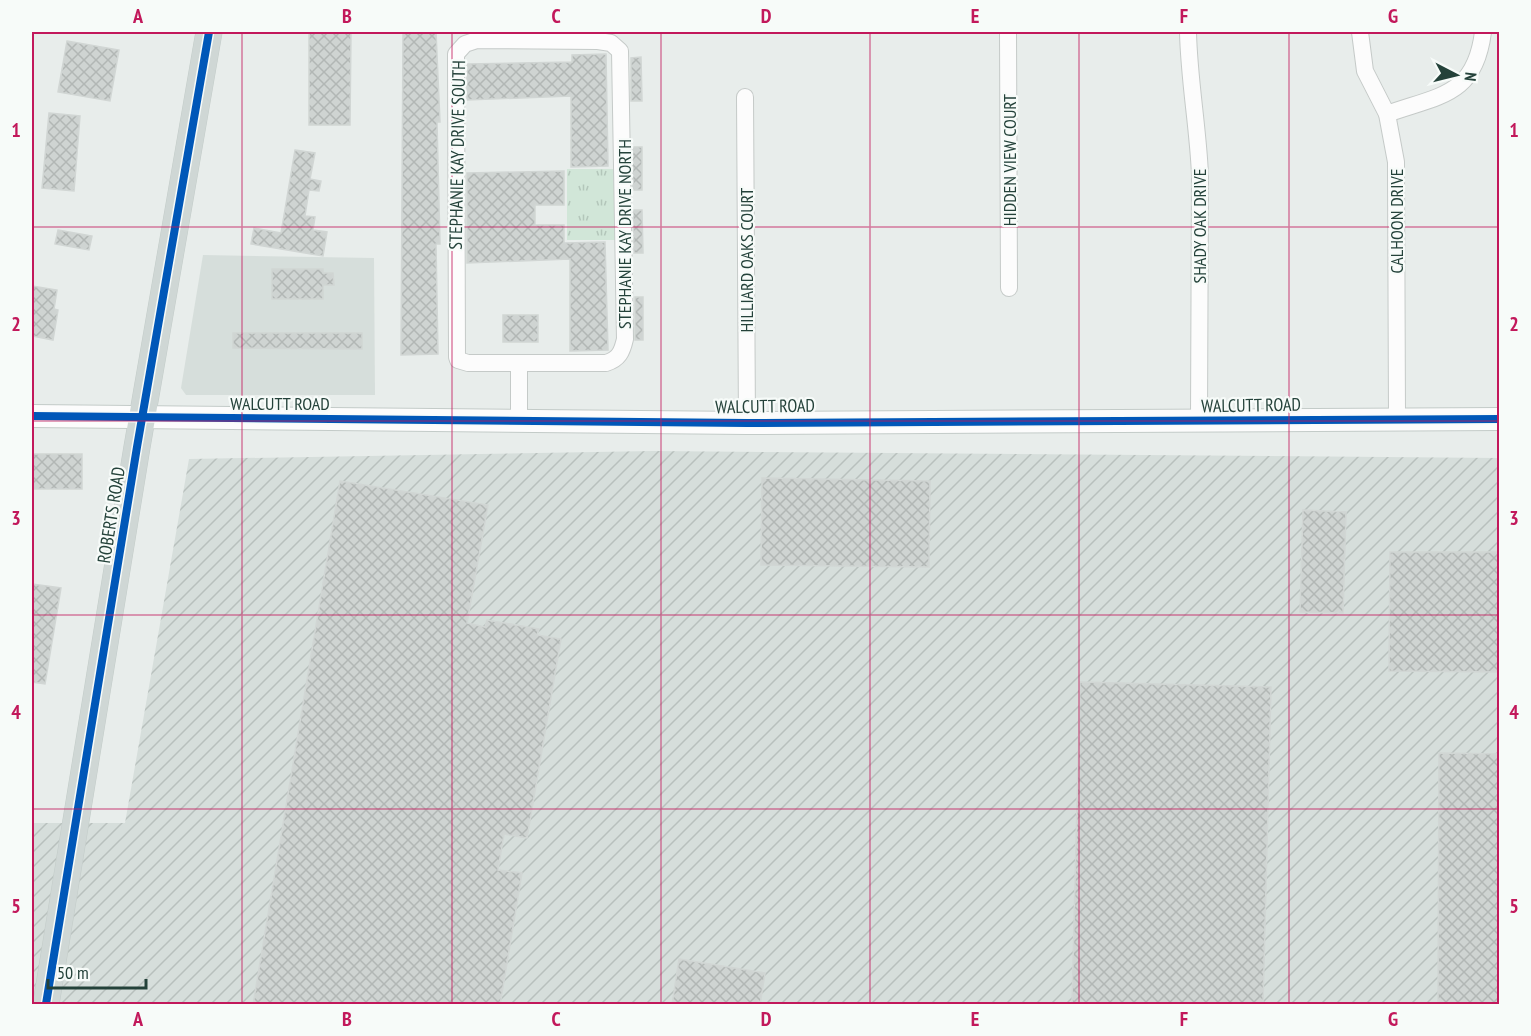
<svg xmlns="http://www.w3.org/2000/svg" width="1531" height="1036" font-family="'PT Sans Narrow',sans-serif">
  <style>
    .built { fill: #d6dedb }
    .industrial { fill: url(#industrial-furrows) }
    .grass { fill: url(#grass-tufts) }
    .building { fill: url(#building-cross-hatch); stroke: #d1d6d4; stroke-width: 1.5 }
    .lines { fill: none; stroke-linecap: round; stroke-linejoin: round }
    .street-casing { stroke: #c5cac8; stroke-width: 18 }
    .secondary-casing { stroke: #c3cbc8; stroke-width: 24 }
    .primary-casing { stroke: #c3ccc9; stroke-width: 27 }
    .street { stroke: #fcfcfc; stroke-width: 16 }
    .secondary { stroke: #fcfcfc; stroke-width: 22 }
    .primary { stroke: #cfd7d5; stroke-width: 26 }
    .cycleway-casing { stroke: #f7fbf9; stroke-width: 11 }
    .cycleway { stroke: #0057b8; stroke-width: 8 }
    .grid { fill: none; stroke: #c2185b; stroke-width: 1.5; stroke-opacity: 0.55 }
    .labels { text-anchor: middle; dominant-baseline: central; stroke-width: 4.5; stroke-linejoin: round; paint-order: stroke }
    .street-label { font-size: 18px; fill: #24423a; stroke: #f7fbf9 }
    .neatline { fill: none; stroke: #c2185b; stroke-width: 2 }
    .grid-label { font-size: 20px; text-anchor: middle; font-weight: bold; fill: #c2185b }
  </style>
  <defs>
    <pattern id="industrial-furrows" width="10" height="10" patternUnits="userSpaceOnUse" patternTransform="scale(1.5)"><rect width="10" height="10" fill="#d6dedb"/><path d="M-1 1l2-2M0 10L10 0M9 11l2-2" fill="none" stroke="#b8c0bd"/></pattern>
    <pattern id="grass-tufts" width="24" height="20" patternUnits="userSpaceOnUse" patternTransform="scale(1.5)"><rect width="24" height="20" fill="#d1e6d8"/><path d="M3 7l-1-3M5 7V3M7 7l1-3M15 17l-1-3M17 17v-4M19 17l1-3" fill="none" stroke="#b3c6ba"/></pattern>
    <pattern id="building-cross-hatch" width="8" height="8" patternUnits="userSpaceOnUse" patternTransform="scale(1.5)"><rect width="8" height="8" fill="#cfd4d2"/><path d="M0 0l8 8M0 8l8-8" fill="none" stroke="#b2b7b5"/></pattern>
  </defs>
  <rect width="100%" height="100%" fill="#e8edeb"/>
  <path class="built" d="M203,255L374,258L375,395H186L181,388Z"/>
  <path class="industrial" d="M653,451L1499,458V1004H32V823H125L189,459Z"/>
  <rect class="grass" x="567" y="169" width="48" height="71"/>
  <g class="building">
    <path d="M309,32H351L350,125H309Z"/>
    <path d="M403,32H436L440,122H437L440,244H436L438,354L401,355Z"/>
    <path d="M67,41L119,50L110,101L58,92Z"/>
    <path d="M606,54L608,166L571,167V96L467,100V64L572,62V55Z"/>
    <path d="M641,57L642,101H631V58Z"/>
    <path d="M49,113L80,116L74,191L42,188Z"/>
    <path d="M632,147H642V190H633Z"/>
    <path d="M295,150L315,153L310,179L321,181L319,191L309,190L305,216L315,217L313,230L327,232L323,256L251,244L254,228L281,233Z"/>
    <path d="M564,171V205H535V225H564V243L605,242L608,350L570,351V259L467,263V173Z"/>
    <path d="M633,210H642L643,253H634Z"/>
    <path d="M58,230L92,236L89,250L55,244Z"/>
    <path d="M272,269H323V273H333L334,285H323V299H272Z"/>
    <path d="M32,286L57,290L54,309L58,310L53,340L32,336Z"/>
    <rect x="635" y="297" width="8" height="43"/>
    <rect x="503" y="315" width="35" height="27"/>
    <path d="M233,333H362V349L233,348Z"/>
    <rect x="32" y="454" width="50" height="35"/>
    <path d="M762,478L930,481L929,567L761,565Z"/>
    <path d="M340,481L488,505L467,623L485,627L487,620L539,629L537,635L561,639L527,838L504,834L498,870L522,873L500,1005H253Z"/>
    <path d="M1303,510L1346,512L1343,613L1300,612Z"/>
    <path d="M1390,552H1500V672L1389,671Z"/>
    <path d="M32,584L61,588L45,684L32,682Z"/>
    <path d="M1080,682L1271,687L1263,1005H1072Z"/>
    <path d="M1439,753L1500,754V1005H1438Z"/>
    <path d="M679,959L765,973L760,1005H672Z"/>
  </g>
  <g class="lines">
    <g class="street-casing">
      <g id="street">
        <path d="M1008,32L1009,288"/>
        <path d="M1188,32C1189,80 1198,127 1200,175L1199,421"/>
        <path d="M1360,32L1365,71L1387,114L1396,162L1397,418"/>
        <path d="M477,40L598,41L611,43L620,51L625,339C622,352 619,359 606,363H468L458,360L457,357L456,54L465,44Z"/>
        <path d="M745,97L747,423"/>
        <path d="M1387,114C1440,95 1475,96 1483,32"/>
        <path d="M519,363V420"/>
      </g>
    </g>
    <g class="secondary-casing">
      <path id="secondary" d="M32,416L747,423L1500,419"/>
    </g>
    <g class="primary-casing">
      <path id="primary" d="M46,1004L137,447L209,32"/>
    </g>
    <use href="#street" class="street"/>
    <use href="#secondary" class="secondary"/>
    <use href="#primary" class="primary"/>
    <g class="cycleway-casing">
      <g id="cycleway">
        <path d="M32,416L747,423L1500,419"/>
        <path d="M46,1004L137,447L209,32"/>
      </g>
    </g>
    <use href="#cycleway" class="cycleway"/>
  </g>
  <path class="grid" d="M242,32V1004M452,32V1004M661,32V1004M870,32V1004M1079,32V1004M1289,32V1004M32,227H1500M32,421H1500M32,615H1500M32,809H1500"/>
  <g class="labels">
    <g class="street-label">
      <text transform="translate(457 155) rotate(-89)">STEPHANIE KAY DRIVE SOUTH</text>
      <text transform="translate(1009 160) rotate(-90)">HIDDEN VIEW COURT</text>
      <text transform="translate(1396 221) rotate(-90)">CALHOON DRIVE</text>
      <text transform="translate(1199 226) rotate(-90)">SHADY OAK DRIVE</text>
      <text transform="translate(624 234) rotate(-90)">STEPHANIE KAY DRIVE NORTH</text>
      <text transform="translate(746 260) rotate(-90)">HILLIARD OAKS COURT</text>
      <text x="280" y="403">WALCUTT ROAD</text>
      <text transform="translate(1251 405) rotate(-1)">WALCUTT ROAD</text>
      <text transform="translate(765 406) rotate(-1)">WALCUTT ROAD</text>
      <text transform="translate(111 515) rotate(-81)">ROBERTS ROAD</text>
    </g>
  </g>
  <rect width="1531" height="1036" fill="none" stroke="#f7fbf9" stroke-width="66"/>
  <g transform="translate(1456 75) rotate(97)" stroke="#f7fbf9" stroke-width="4.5" paint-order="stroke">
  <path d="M0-4.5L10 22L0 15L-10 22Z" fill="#24423a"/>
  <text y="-9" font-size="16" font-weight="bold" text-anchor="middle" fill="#24423a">N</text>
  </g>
  <path d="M48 979v9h98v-9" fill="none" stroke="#24423a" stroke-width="3"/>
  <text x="57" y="979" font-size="18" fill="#24423a" stroke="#f7fbf9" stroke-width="4.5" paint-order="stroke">50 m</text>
  <rect x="33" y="33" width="1465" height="970" class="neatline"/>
  <g class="grid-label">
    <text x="138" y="23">A</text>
    <text x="347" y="23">B</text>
    <text x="556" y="23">C</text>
    <text x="766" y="23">D</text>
    <text x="975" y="23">E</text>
    <text x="1184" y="23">F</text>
    <text x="1393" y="23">G</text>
    <text x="16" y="137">1</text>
    <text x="1514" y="137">1</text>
    <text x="16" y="331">2</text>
    <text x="1514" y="331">2</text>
    <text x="16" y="525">3</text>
    <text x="1514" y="525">3</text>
    <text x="16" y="719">4</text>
    <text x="1514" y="719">4</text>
    <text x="16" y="913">5</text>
    <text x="1514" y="913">5</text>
    <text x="138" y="1026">A</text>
    <text x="347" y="1026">B</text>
    <text x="556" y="1026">C</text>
    <text x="766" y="1026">D</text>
    <text x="975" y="1026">E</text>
    <text x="1184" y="1026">F</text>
    <text x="1393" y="1026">G</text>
  </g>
</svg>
